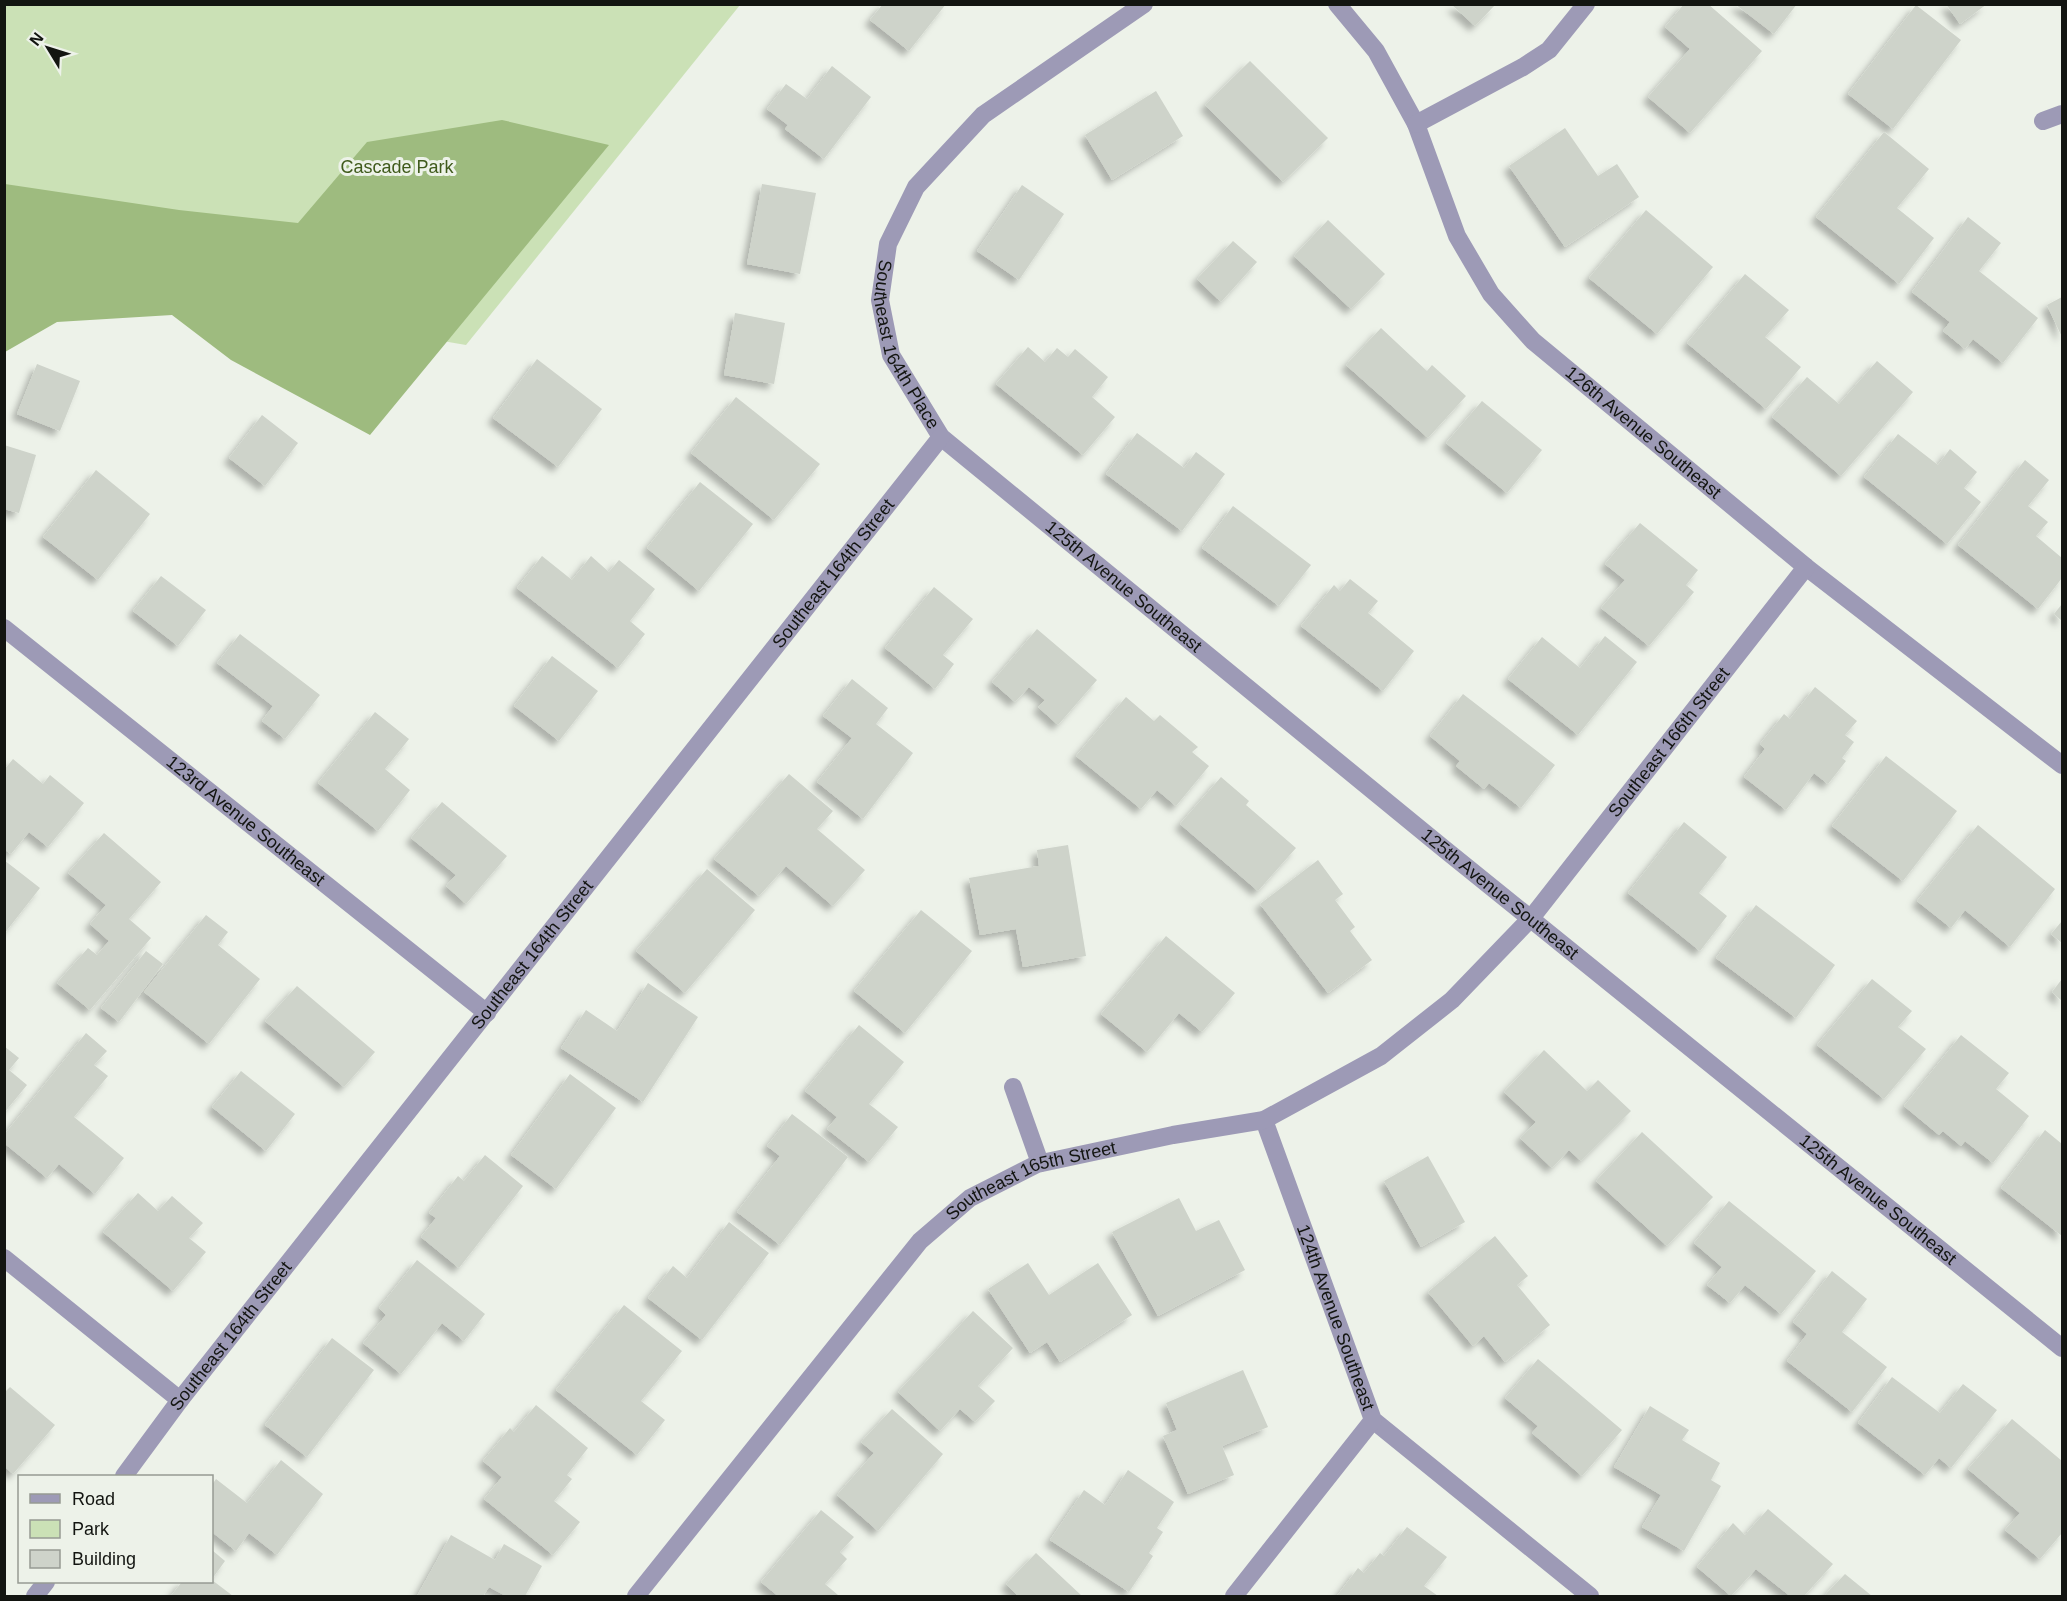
<svg xmlns="http://www.w3.org/2000/svg" width="2067" height="1601" font-family="Arial,sans-serif">
  <style>
    .green { fill: #cbe1b6 }
    .forest { fill: #9ebb7f }
    .building { fill: #ced3ca; filter: url(#shadow) }
    .lines { fill: none; stroke-linecap: round; stroke-linejoin: round }
    .lane { stroke: #9d9ab6; stroke-width: 18 }
    .street { stroke: #9d9ab6; stroke-width: 18 }
    .labels { text-anchor: middle; dominant-baseline: central; stroke-width: 6; stroke-linejoin: round; paint-order: stroke }
    .park-label { font-size: 18px; fill: #3f5a1b; stroke: #edf2e9 }
    .street-label { font-size: 18px; fill: #131511; stroke: #edf2e9 }
  </style>
  <defs>
    <filter id="shadow"><feDropShadow dx="-5.5" dy="5.5" stdDeviation="3" flood-color="#0004"/></filter>
  </defs>
  <rect width="100%" height="100%" fill="#edf2e9"/>
  <path class="green" d="M4,5H740L466,345L5,266Z"/>
  <path class="forest" d="M502,120L609,145L370,435L231,360L172,315L57,322L5,352V184L179,210L298,223L367,142Z"/>
  <g class="building">
    <path d="M883,4H946L909,51L870,20Z"/>
    <path d="M1684,4H1708L1762,51L1690,133L1648,97L1690,49L1665,27Z"/>
    <path d="M1735,4H1797L1774,34Z"/>
    <path d="M1946,4H1987L1960,24Z"/>
    <path d="M1452,5H1495L1475,26Z"/>
    <path d="M1916,5L1961,40L1893,129L1848,94Z"/>
    <path d="M1250,61L1328,138L1283,182L1205,105Z"/>
    <path d="M832,66L871,97L824,159L785,129L788,125L767,109L786,84L807,99Z"/>
    <path d="M1156,91L1183,136L1112,180L1085,135Z"/>
    <path d="M1565,128L1598,176L1617,164L1639,197L1565,247L1509,166Z"/>
    <path d="M1884,132L1929,169L1897,208L1934,238L1899,284L1816,217Z"/>
    <path d="M762,184L816,193L800,274L747,264Z"/>
    <path d="M1022,185L1064,214L1019,280L977,251Z"/>
    <path d="M1646,210L1713,267L1657,334L1589,278Z"/>
    <path d="M1968,217L2001,243L1979,271L2038,318L2003,363L1973,339L1965,349L1943,331L1950,322L1912,292Z"/>
    <path d="M1328,220L1385,274L1351,309L1294,256Z"/>
    <path d="M1233,241L1257,262L1221,302L1197,279Z"/>
    <path d="M1745,274L1789,310L1765,337L1801,367L1766,409L1687,343Z"/>
    <path d="M2062,297V337L2047,305Z"/>
    <path d="M735,313L785,323L774,384L724,375Z"/>
    <path d="M1381,328L1427,371L1432,365L1466,396L1428,438L1346,365Z"/>
    <path d="M1028,347L1045,362L1057,348L1068,357L1075,349L1108,377L1092,397L1115,417L1083,455L996,384Z"/>
    <path d="M537,359L602,409L558,467L493,418Z"/>
    <path d="M1877,361L1913,392L1841,476L1772,417L1807,377L1839,404Z"/>
    <path d="M37,364L80,381L60,431L17,414Z"/>
    <path d="M736,397L820,464L774,520L691,453Z"/>
    <path d="M1482,401L1542,450L1507,493L1446,443Z"/>
    <path d="M262,415L298,443L265,486L229,458Z"/>
    <path d="M1137,433L1184,468L1196,452L1225,474L1182,531L1106,474Z"/>
    <path d="M1898,434L1938,465L1950,449L1977,472L1964,488L1981,502L1947,544L1864,477Z"/>
    <path d="M4,445L36,455L19,513L4,509Z"/>
    <path d="M2025,460L2049,480L2028,506L2048,522L2036,536L2062,558V578L2038,609L1958,545Z"/>
    <path d="M96,470L150,514L98,580L43,537Z"/>
    <path d="M700,482L753,524L699,591L647,548Z"/>
    <path d="M1233,506L1311,565L1279,606L1202,548Z"/>
    <path d="M1640,523L1698,570L1686,585L1694,592L1649,646L1601,608L1625,580L1605,564Z"/>
    <path d="M542,556L572,580L591,556L609,572L619,560L655,589L630,621L645,634L618,668L517,588Z"/>
    <path d="M161,576L206,610L178,646L133,611Z"/>
    <path d="M1350,579L1378,601L1368,613L1414,651L1383,691L1301,626L1334,585L1340,591Z"/>
    <path d="M934,587L973,619L943,655L954,664L935,689L885,648Z"/>
    <path d="M2062,604V621L2054,614Z"/>
    <path d="M1037,629L1097,680L1058,725L1038,707L1045,700L1029,687L1015,702L992,682Z"/>
    <path d="M240,634L320,695L285,739L262,721L273,706L217,663Z"/>
    <path d="M1605,636L1637,662L1578,735L1508,679L1542,637L1580,668Z"/>
    <path d="M552,656L598,691L559,741L514,706Z"/>
    <path d="M852,679L888,708L876,724L913,753L863,819L817,782L852,738L823,716Z"/>
    <path d="M1815,687L1857,721L1845,735L1854,742L1842,758L1846,761L1828,784L1814,773L1786,810L1744,777L1765,749L1760,744L1784,714L1790,719Z"/>
    <path d="M1463,694L1555,765L1521,808L1489,783L1484,789L1456,766L1460,761L1430,736Z"/>
    <path d="M1126,697L1154,721L1160,715L1198,747L1192,752L1209,766L1176,806L1157,790L1141,809L1076,756Z"/>
    <path d="M375,712L409,739L385,769L410,790L378,831L318,783Z"/>
    <path d="M1886,756L1957,811L1903,881L1832,826Z"/>
    <path d="M13,759L43,784L50,775L84,803L48,847L29,832L11,854L4,849V770Z"/>
    <path d="M789,774L833,811L817,829L865,870L833,906L786,866L759,896L714,859Z"/>
    <path d="M1221,777L1249,801L1246,805L1296,848L1258,891L1180,824Z"/>
    <path d="M442,802L507,856L466,904L446,886L456,875L411,838Z"/>
    <path d="M1684,822L1727,857L1699,893L1727,916L1700,951L1628,893Z"/>
    <path d="M1978,825L2055,889L2010,947L1965,910L1951,928L1917,901Z"/>
    <path d="M104,833L161,882L129,919L151,938L90,1010L57,983L88,948L97,955L109,941L90,924L106,905L68,873Z"/>
    <path d="M1068,845L1086,956L1023,967L1016,929L980,935L969,878L1039,866L1037,850Z"/>
    <path d="M4,860L40,888L4,934Z"/>
    <path d="M1318,860L1343,894L1335,900L1355,927L1350,931L1372,960L1328,993L1260,904Z"/>
    <path d="M707,869L755,910L685,993L636,951Z"/>
    <path d="M1756,905L1835,965L1796,1018L1716,958Z"/>
    <path d="M921,910L972,951L905,1033L854,991Z"/>
    <path d="M206,915L228,932L218,945L260,979L209,1044L144,992Z"/>
    <path d="M2062,921V943L2051,934Z"/>
    <path d="M1166,936L1235,993L1202,1032L1179,1013L1147,1052L1101,1014Z"/>
    <path d="M146,951L163,964L119,1022L101,1008Z"/>
    <path d="M1872,979L1912,1011L1898,1027L1926,1049L1884,1099L1817,1045Z"/>
    <path d="M2062,979V1001L2052,992Z"/>
    <path d="M648,983L698,1017L643,1102L561,1048L586,1010L617,1031Z"/>
    <path d="M297,986L375,1052L344,1087L265,1021Z"/>
    <path d="M859,1025L904,1062L869,1104L898,1127L869,1162L827,1129L837,1117L805,1091Z"/>
    <path d="M86,1033L107,1051L94,1065L108,1076L74,1117L124,1158L95,1194L59,1164L47,1178L4,1143V1135Z"/>
    <path d="M1961,1035L2009,1073L1996,1089L2029,1116L1993,1163L1965,1141L1961,1146L1943,1131L1939,1135L1904,1106Z"/>
    <path d="M4,1046L19,1058L9,1070L27,1085L4,1113Z"/>
    <path d="M1544,1050L1587,1091L1598,1080L1631,1111L1581,1161L1569,1150L1552,1168L1520,1138L1536,1122L1504,1092Z"/>
    <path d="M241,1071L295,1114L266,1151L212,1107Z"/>
    <path d="M570,1074L616,1108L556,1189L511,1155Z"/>
    <path d="M792,1114L848,1157L780,1245L737,1212L780,1156L767,1146Z"/>
    <path d="M2045,1130L2062,1144V1236L2001,1188Z"/>
    <path d="M1642,1132L1713,1197L1667,1246L1596,1181Z"/>
    <path d="M485,1155L523,1186L459,1268L421,1237L436,1218L429,1213L458,1176L464,1181Z"/>
    <path d="M1428,1156L1465,1222L1421,1247L1384,1181Z"/>
    <path d="M138,1193L158,1211L172,1196L203,1223L189,1238L206,1252L173,1291L103,1232Z"/>
    <path d="M1179,1198L1196,1231L1219,1220L1245,1270L1158,1316L1112,1232Z"/>
    <path d="M1729,1201L1816,1271L1781,1314L1745,1285L1730,1303L1707,1285L1722,1267L1694,1243Z"/>
    <path d="M729,1222L769,1253L702,1340L648,1298L673,1266L687,1278Z"/>
    <path d="M1495,1236L1528,1276L1517,1285L1550,1325L1505,1362L1484,1336L1473,1346L1428,1292Z"/>
    <path d="M417,1260L485,1314L464,1341L442,1323L401,1374L363,1343L386,1315L379,1308Z"/>
    <path d="M1028,1263L1049,1295L1098,1263L1132,1315L1060,1362L1047,1342L1030,1353L988,1289Z"/>
    <path d="M1832,1271L1867,1299L1842,1332L1887,1367L1852,1412L1787,1361L1807,1334L1793,1322Z"/>
    <path d="M624,1305L682,1351L641,1401L665,1420L637,1455L556,1390Z"/>
    <path d="M973,1311L1013,1348L978,1386L995,1401L975,1422L960,1409L940,1431L898,1392Z"/>
    <path d="M332,1338L374,1370L307,1457L265,1425Z"/>
    <path d="M1538,1359L1622,1430L1582,1476L1532,1433L1538,1426L1505,1398Z"/>
    <path d="M1243,1370L1268,1427L1222,1446L1234,1475L1188,1494L1163,1436L1177,1430L1166,1403Z"/>
    <path d="M1892,1377L1940,1413L1963,1384L1997,1410L1951,1468L1939,1458L1925,1475L1858,1423Z"/>
    <path d="M10,1387L55,1425L13,1474L4,1466V1393Z"/>
    <path d="M536,1405L588,1448L567,1475L572,1479L554,1501L580,1522L553,1555L484,1499L502,1477L483,1461L510,1428L514,1432Z"/>
    <path d="M1650,1406L1689,1430L1682,1440L1720,1463L1711,1480L1721,1486L1684,1551L1642,1527L1661,1495L1614,1467Z"/>
    <path d="M892,1409L943,1454L878,1531L837,1495L874,1453L861,1442Z"/>
    <path d="M2012,1419L2062,1461V1533L2040,1559L2005,1530L2020,1513L1968,1469Z"/>
    <path d="M281,1460L323,1494L277,1555L249,1533L236,1551L212,1532V1485L216,1479L247,1503Z"/>
    <path d="M1128,1470L1174,1502L1157,1528L1163,1532L1149,1553L1153,1556L1129,1592L1050,1540L1084,1490L1105,1505Z"/>
    <path d="M1768,1509L1833,1564L1804,1596H1790L1756,1569L1731,1596L1697,1567L1733,1523L1745,1535Z"/>
    <path d="M821,1510L854,1537L840,1552L847,1559L825,1584L838,1595L778,1596L761,1582Z"/>
    <path d="M1407,1527L1447,1557L1424,1586L1438,1596H1337L1358,1568L1364,1573L1380,1553L1384,1556Z"/>
    <path d="M451,1535L495,1560L504,1544L542,1566L525,1596H506L489,1587L483,1596H417Z"/>
    <path d="M212,1550L225,1561L212,1579Z"/>
    <path d="M1036,1553L1082,1596H1018L1006,1584Z"/>
    <path d="M1845,1574L1872,1596H1824Z"/>
    <path d="M212,1580L233,1596H171L181,1583L179,1582Z"/>
  </g>
  <g class="lines">
    <path class="lane" d="M1013,1087L1040,1163"/>
    <g class="street">
      <path id="s1" d="M1144,4L983,115L916,187L888,244L880,300L891,355L941,437L1443,848L2062,1348"/>
      <path id="s2" d="M1337,4L1376,51L1416,124L1457,236L1491,294L1533,341L1806,567L2062,765"/>
      <path d="M2043,121L2062,114"/>
      <path d="M1416,124L1523,67L1549,50L1586,4"/>
      <path id="s3" d="M4,628L487,1013"/>
      <path id="s4" d="M1264,1120L1373,1420L1590,1596"/>
      <path d="M4,1258L180,1400"/>
      <path id="s5" d="M124,1476L180,1400L941,437"/>
      <path d="M35,1596L46,1582"/>
      <path id="s6" d="M636,1596L920,1241L970,1198L1037,1164L1173,1135L1264,1120L1381,1056L1452,1000L1532,917L1806,567"/>
      <path d="M1234,1596L1373,1420"/>
    </g>
  </g>
  <g class="labels">
    <g class="park-label">
      <text x="397" y="167">Cascade Park</text>
    </g>
    <g class="street-label">
      <text stroke="none"><textPath href="#s1" startOffset="464">Southeast 164th Place</textPath></text>
      <text stroke="none"><textPath href="#s2" startOffset="537">126th Avenue Southeast</textPath></text>
      <text stroke="none"><textPath href="#s5" startOffset="1148">Southeast 164th Street</textPath></text>
      <text stroke="none"><textPath href="#s1" startOffset="802">125th Avenue Southeast</textPath></text>
      <text stroke="none"><textPath href="#s6" startOffset="1388">Southeast 166th Street</textPath></text>
      <text stroke="none"><textPath href="#s3" startOffset="309">123rd Avenue Southeast</textPath></text>
      <text stroke="none"><textPath href="#s1" startOffset="1288">125th Avenue Southeast</textPath></text>
      <text stroke="none"><textPath href="#s5" startOffset="662">Southeast 164th Street</textPath></text>
      <text stroke="none"><textPath href="#s6" startOffset="584">Southeast 165th Street</textPath></text>
      <text stroke="none"><textPath href="#s1" startOffset="1774">125th Avenue Southeast</textPath></text>
      <text stroke="none"><textPath href="#s4" startOffset="210">124th Avenue Southeast</textPath></text>
      <text stroke="none"><textPath href="#s5" startOffset="176">Southeast 164th Street</textPath></text>
    </g>
  </g>
  <rect width="2067" height="1601" fill="none" stroke="#131511" stroke-width="12"/>
  <rect x="18" y="1475" width="195" height="108" fill="#edf2e9" stroke="#969a93" stroke-width="1.5"/>
  <rect x="30" y="1494" width="30" height="9" fill="#9d9ab6" stroke="#969a93" stroke-width="1.5"/>
  <text x="72" y="1505" font-size="18" fill="#131511">Road</text>
  <rect x="30" y="1520" width="30" height="18" fill="#cbe1b6" stroke="#969a93" stroke-width="1.5"/>
  <text x="72" y="1535" font-size="18" fill="#131511">Park</text>
  <rect x="30" y="1550" width="30" height="18" fill="#ced3ca" stroke="#969a93" stroke-width="1.5"/>
  <text x="72" y="1565" font-size="18" fill="#131511">Building</text>
  <g transform="translate(48 48) rotate(308)" stroke="#edf2e9" stroke-width="4.5" paint-order="stroke">
  <path d="M0-4.5L10 22L0 15L-10 22Z" fill="#131511"/>
  <text y="-9" font-size="16" font-weight="bold" text-anchor="middle" fill="#131511">N</text>
  </g>
</svg>
